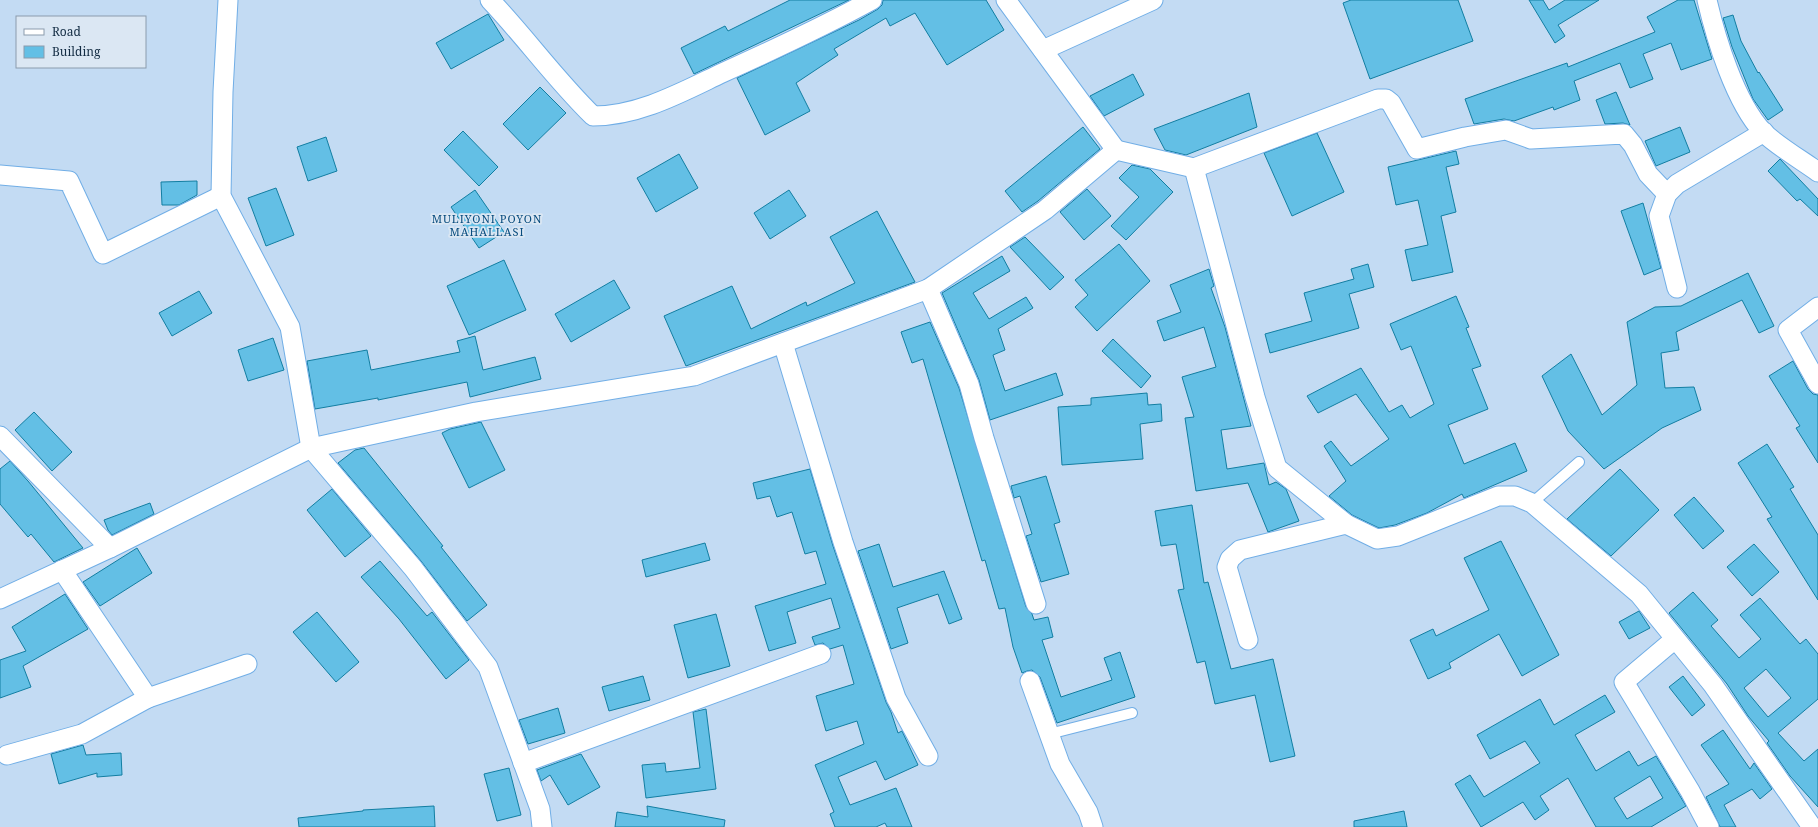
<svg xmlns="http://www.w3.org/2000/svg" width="1818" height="827" font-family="'Noto Serif',serif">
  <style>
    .building { fill: #63bfe5; stroke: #127ea2; fill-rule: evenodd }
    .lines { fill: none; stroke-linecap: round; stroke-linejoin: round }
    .service-casing { stroke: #71aee6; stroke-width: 12 }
    .minor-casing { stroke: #71aee6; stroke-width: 21 }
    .service { stroke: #fff; stroke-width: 10 }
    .minor { stroke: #fff; stroke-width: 19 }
    .labels { text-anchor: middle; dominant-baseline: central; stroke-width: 3.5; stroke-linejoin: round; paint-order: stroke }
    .neighbourhood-label { font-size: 11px; letter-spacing: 1px; fill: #084c7e; stroke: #dbe7f3 }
  </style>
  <rect width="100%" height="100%" fill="#c3dbf3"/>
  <g class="building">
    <path d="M790,0H849L694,74L681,48L725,26L728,31Z"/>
    <path d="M883,0H986L1004,30L947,65L915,13L890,26L886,18L834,49L838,55L796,83L810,111L765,135L737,78L859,20L878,9L882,5Z"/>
    <path d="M1351,0H1458L1473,41L1370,79L1343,3Z"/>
    <path d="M1529,0H1543L1549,10L1565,0H1599L1558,25L1565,36L1555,43Z"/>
    <path d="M1678,0H1694L1712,59L1681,70L1671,43L1643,54L1653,79L1630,88L1620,63L1574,81L1580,100L1554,110L1553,107L1514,121L1504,119L1474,124L1465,99L1567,63L1568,67L1655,32L1647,17Z"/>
    <path d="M488,14L504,40L451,69L436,43Z"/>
    <path d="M1733,15L1741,41L1758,73L1759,72L1783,110L1768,120L1753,99L1732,47L1723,18Z"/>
    <path d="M1133,74L1144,95L1104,116L1090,96Z"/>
    <path d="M540,87L566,113L528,150L503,124Z"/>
    <path d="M1616,92L1630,125L1623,123L1605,124L1596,100Z"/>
    <path d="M1249,93L1257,127L1186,155L1165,150L1154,129Z"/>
    <path d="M1083,127L1100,149L1038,201L1022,212L1005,191Z"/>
    <path d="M1680,127L1690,152L1656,166L1645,141Z"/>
    <path d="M463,131L498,167L479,186L444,150Z"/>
    <path d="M1317,133L1344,192L1292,216L1264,153Z"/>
    <path d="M326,137L337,171L308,181L297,147Z"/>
    <path d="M1456,151L1459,164L1446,167L1456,212L1441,216L1453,272L1412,281L1405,250L1428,245L1418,200L1396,205L1388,167Z"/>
    <path d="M679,154L698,188L656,212L637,178Z"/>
    <path d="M1780,159L1818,199V216L1800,199L1797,201L1768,171Z"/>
    <path d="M1132,165L1150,169L1173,192L1126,240L1111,226L1139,197L1119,178Z"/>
    <path d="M197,181V195L179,205H162L161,182Z"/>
    <path d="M276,188L294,235L266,246L248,198Z"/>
    <path d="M1087,189L1111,216L1084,240L1060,212Z"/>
    <path d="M475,190L504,232L479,248L451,207Z"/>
    <path d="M789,190L806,216L770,239L754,213Z"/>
    <path d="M1643,203L1661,268L1644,275L1621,211Z"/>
    <path d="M877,211L915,282L686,366L664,316L732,286L751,329L806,302L807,306L855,283L830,237Z"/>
    <path d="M1025,237L1064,277L1050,290L1010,247Z"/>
    <path d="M1119,244L1150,281L1097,331L1075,307L1088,295L1075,280Z"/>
    <path d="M1002,256L1010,271L973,293L989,319L1026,297L1033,308L998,329L1005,350L993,355L1005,391L1056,373L1063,395L990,420L979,380L942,293Z"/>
    <path d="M504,260L526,310L469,335L447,286Z"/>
    <path d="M1368,264L1374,287L1349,294L1359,328L1270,353L1265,334L1312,321L1304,293L1354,279L1351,269Z"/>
    <path d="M1209,269L1214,286L1211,288L1225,327L1251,426L1221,430L1227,469L1264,463L1269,485L1276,482L1286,489L1299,521L1268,532L1248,483L1196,491L1185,418L1194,417L1182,377L1216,367L1204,327L1164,341L1157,321L1181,312L1170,285Z"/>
    <path d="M1748,273L1774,326L1759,333L1742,300L1676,332L1679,350L1661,353L1665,388L1694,387L1701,410L1662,428L1604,469L1568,431L1542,376L1571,354L1602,415L1637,385L1627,322L1655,307L1681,306Z"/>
    <path d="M614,280L630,308L571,342L555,314Z"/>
    <path d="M199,291L212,313L172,336L159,313Z"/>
    <path d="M1456,296L1469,327L1466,328L1481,366L1472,369L1488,409L1448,425L1464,464L1515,443L1527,471L1464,498L1462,494L1427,513L1395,525L1379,528L1352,515L1329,496L1346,481L1324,446L1331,441L1351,466L1389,439L1356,394L1318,413L1307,396L1361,368L1389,412L1402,405L1410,418L1434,404L1411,346L1401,350L1390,324Z"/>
    <path d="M930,322L959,388L1026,607L1032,614L1034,620L1048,617L1053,637L1042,640L1061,697L1112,680L1104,658L1120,652L1135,697L1057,723L1040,677L1032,670L1027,671L1022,673L1013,647L1005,608L999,609L985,560L982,561L923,359L912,363L901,332Z"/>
    <path d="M475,336L483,370L535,357L541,379L470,397L467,382L378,400V398L315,409L307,361L367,350L371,370L460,352L457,341Z"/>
    <path d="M273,338L284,370L248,381L238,350Z"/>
    <path d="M1113,339L1151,376L1141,388L1102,351Z"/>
    <path d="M1793,361L1808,389L1813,394L1818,395V463L1796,428L1800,426L1769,376Z"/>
    <path d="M1147,393L1148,405L1161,404L1162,421L1140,424L1143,459L1062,465L1058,407L1091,405V398Z"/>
    <path d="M34,412L72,452L52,471L15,430Z"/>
    <path d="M481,422L505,470L469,488L442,433L450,429Z"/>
    <path d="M1767,444L1794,487L1790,489L1818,535V600L1767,519L1772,517L1738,463Z"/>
    <path d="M364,448L443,546L441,547L487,605L467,621L421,561L338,463L355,450Z"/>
    <path d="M10,461L28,481L83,548L54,562L31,534L28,537L0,504V469Z"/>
    <path d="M810,469L833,546L886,702L891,712L898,733L902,731L918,765L885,780L876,761L838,777L850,805L896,788L912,827H887L885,823L876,827H835L830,814L834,812L815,765L864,744L857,721L826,731L816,696L854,684L843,645L830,649L823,643L815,645L812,637L840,628L831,598L787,612L796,643L769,651L755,606L826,584L816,551L805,554L792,512L777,517L770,496L757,499L753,483Z"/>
    <path d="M1620,469L1659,510L1611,556L1567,519Z"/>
    <path d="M1046,476L1060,522L1054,524L1069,574L1041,582L1026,536L1032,534L1020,496L1014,498L1011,486Z"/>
    <path d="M332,489L371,536L345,557L307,510Z"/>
    <path d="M1694,497L1724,531L1703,549L1674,515Z"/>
    <path d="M150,503L154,514L112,535L108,530L104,520Z"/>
    <path d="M1192,505L1204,583L1208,582L1231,669L1273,659L1295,756L1270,762L1255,695L1215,704L1205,661L1197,663L1178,590L1184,589L1176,544L1161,546L1155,511Z"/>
    <path d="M1501,541L1559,655L1522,676L1499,634L1449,663L1451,668L1428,679L1410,640L1433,629L1436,636L1489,610L1464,558Z"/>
    <path d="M705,543L710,560L646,577L642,560Z"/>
    <path d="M879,544L893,587L944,571L962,619L949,624L938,594L897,608L908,643L891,649L858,551Z"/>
    <path d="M1754,544L1779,572L1752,596L1727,567Z"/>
    <path d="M137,548L152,573L100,606L83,582Z"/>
    <path d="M380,561L427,616L432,612L469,660L446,679L399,619L361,577Z"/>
    <path d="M1693,592L1718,620L1711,626L1739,658L1761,639L1740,615L1760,598L1800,644L1806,639L1818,654V699L1778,733L1804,761L1818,749V807L1790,776L1767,743L1769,741L1748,716L1727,684L1669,613ZM1766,669L1791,698L1768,717L1744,688Z"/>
    <path d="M65,594L88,629L23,666L31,687L0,698V660L26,651L12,627Z"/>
    <path d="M1639,611L1650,628L1629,639L1619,622Z"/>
    <path d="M317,612L359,662L336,682L293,632Z"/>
    <path d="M716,614L730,666L688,678L674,625Z"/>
    <path d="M643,676L650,700L609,711L602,687Z"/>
    <path d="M1683,676L1705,705L1692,716L1669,687Z"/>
    <path d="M1605,695L1615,712L1575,735L1596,771L1629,751L1638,766L1656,756L1686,806L1651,827H1596L1568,778L1540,796L1549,810L1535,820L1523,802L1481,827L1455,784L1470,775L1484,797L1540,763L1525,741L1490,759L1477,735L1540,699L1554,725ZM1650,776L1663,798L1627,819L1614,798Z"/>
    <path d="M558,708L565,733L528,744L519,720Z"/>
    <path d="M706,709L716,789L646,798L642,765L665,763L666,772L700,768L693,712Z"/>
    <path d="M1723,730L1750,769L1754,763L1772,789L1760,799L1752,789L1724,805L1736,827H1720L1706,797L1729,784L1701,745Z"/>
    <path d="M83,745L86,755L121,753L122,775L97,777V773L59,784L51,754Z"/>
    <path d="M581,754L600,787L568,805L550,775L541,781L537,770Z"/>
    <path d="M509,768L521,815L497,821L484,774Z"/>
    <path d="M434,806L435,827H299L298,818L363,811V810Z"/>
    <path d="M647,806L725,820L724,827H615L617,812L648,817Z"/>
    <path d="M1404,811L1407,827H1354V821Z"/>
  </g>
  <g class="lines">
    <g class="service-casing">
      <g id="service">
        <path d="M1532,503L1579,462"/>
        <path d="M1049,734L1132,713"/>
      </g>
    </g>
    <g class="minor-casing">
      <g id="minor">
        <path d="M228,0L223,92L221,196L290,327L311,448L413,568L488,667L540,809L542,827"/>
        <path d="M490,0C526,38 556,80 593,116C639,116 682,92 722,73C773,50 823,27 872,0"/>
        <path d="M1707,0C1716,39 1735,102 1763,132C1776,145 1803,161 1818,172"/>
        <path d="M1043,50L1153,0"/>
        <path d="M1116,150L1194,168L1378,99H1386L1391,103L1417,149L1465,137L1506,130L1531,139L1624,134L1633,145L1648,174L1667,194"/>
        <path d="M1194,168L1255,397L1277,468L1346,524"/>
        <path d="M0,175L69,181L103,254L221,196"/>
        <path d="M1677,288L1659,216L1667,194L1677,184L1764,132"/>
        <path d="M928,289L1045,210L1116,150L1006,0"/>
        <path d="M1818,307L1788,330L1818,384"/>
        <path d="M783,343L843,542L896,698L928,756"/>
        <path d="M0,436L110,548"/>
        <path d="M62,570L148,698L247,664"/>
        <path d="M0,599L110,548L311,448L476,412L694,376L928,289L969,384L984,438L1036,604"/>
        <path d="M1675,639L1624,682L1690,791L1709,827"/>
        <path d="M1248,640L1227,567L1230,559L1240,550L1346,524L1377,539L1398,536L1498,496H1515L1532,503L1639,594L1713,685L1812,827"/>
        <path d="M1030,681L1060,764L1088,812L1093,827"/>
        <path d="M7,755L82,734L148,698"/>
        <path d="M523,763L821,654"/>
      </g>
    </g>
    <use href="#service" class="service"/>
    <use href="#minor" class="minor"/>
  </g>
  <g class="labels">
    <g class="neighbourhood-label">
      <text x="487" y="218">MULIYONI POYON<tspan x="487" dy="13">MAHALLASI</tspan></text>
    </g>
  </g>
  <rect x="16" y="16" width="130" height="52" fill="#dbe7f3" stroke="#8b9cad"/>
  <rect x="24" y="29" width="20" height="6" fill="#ffffff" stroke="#8b9cad"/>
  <text x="52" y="36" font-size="12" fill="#132c43">Road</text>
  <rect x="24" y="46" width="20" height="12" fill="#63bfe5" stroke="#8b9cad"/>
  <text x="52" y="56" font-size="12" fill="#132c43">Building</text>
</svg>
